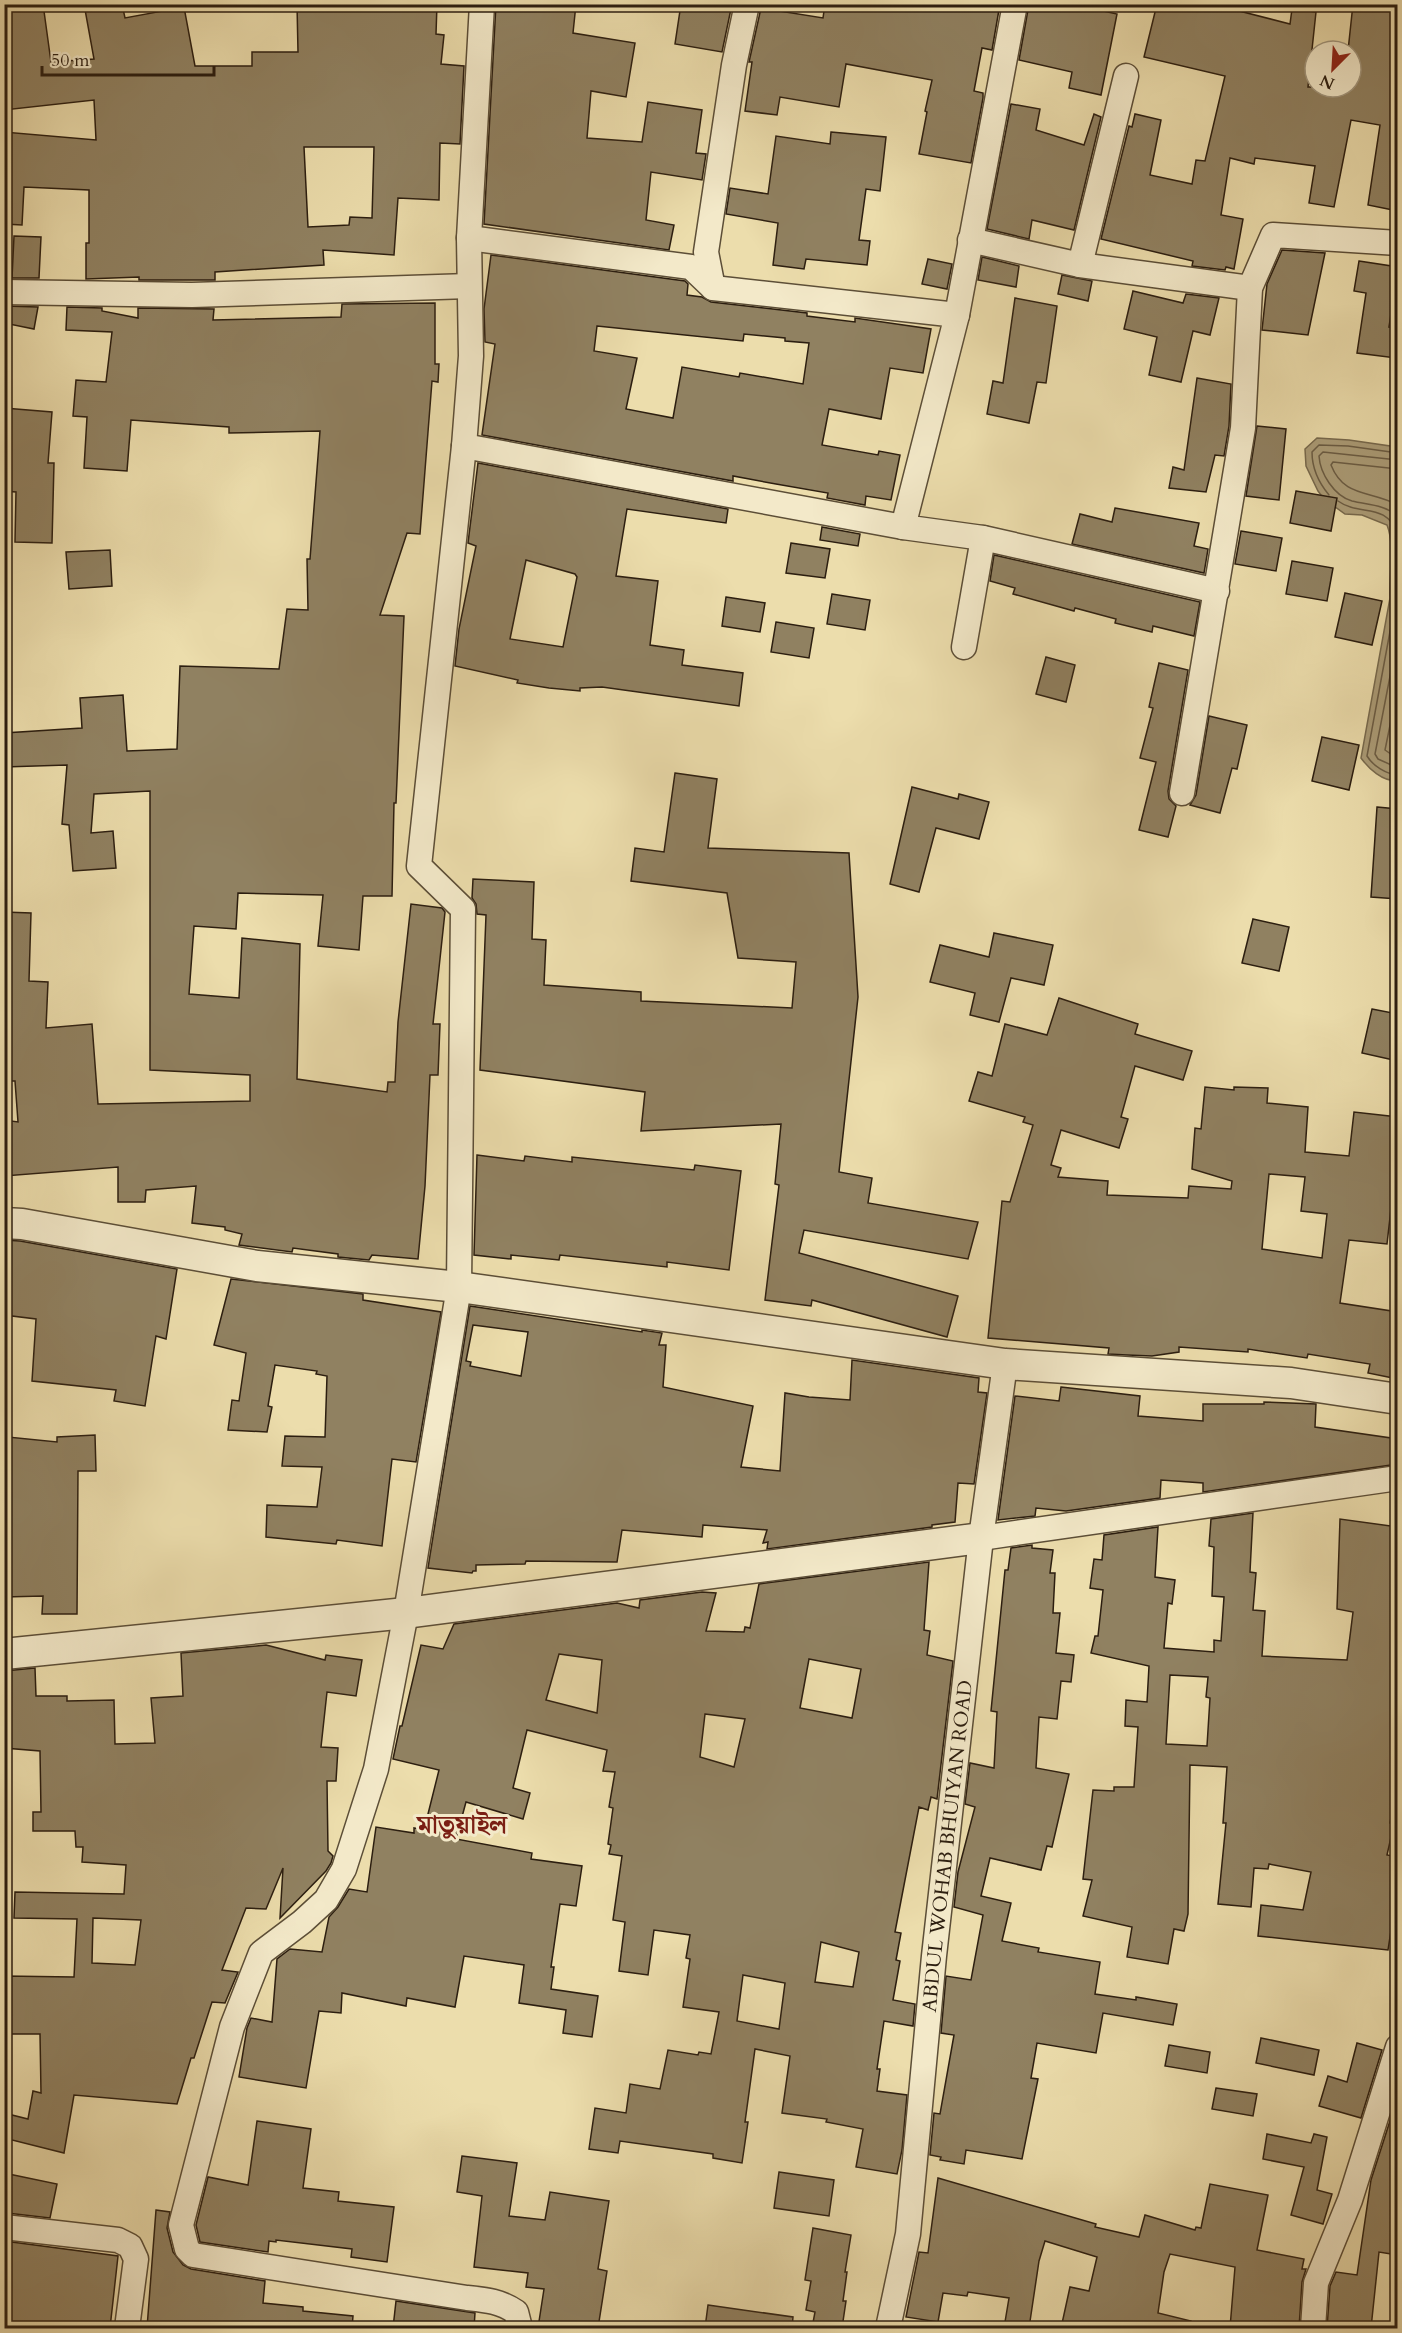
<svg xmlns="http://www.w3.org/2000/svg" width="1402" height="2333" font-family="Cardo,'Noto Serif Bengali',serif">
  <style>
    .water { fill: #ab9c77; stroke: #786a4e; stroke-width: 1.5 }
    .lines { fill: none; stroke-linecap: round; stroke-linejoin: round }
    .shore { stroke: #6c5d44; stroke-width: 1.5 }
    .building { fill: #908161; stroke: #2c1e10; stroke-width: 1.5; fill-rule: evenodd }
    .minor-casing { stroke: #5c4e37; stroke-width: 27 }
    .tertiary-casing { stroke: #5c4e37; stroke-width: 33 }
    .minor { stroke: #f3e9c9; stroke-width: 24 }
    .tertiary { stroke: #f3e9c9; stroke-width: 30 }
    .labels { text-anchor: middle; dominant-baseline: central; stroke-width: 6; stroke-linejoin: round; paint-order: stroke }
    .street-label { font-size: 20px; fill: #2c1e10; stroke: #f3e9c9 }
    .district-label { font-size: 26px; font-weight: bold; fill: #7a1f14; stroke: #f3e9c9 }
  </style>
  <rect width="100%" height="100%" fill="#ecddac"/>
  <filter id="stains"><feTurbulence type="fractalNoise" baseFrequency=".00333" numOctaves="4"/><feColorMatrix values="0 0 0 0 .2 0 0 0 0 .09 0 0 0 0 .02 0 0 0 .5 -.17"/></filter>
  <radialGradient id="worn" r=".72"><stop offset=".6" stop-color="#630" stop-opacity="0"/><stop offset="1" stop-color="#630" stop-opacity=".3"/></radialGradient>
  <path class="water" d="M1317,438L1349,440L1397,447V781C1382,781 1369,769 1361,758L1390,598C1389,575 1395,545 1387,525L1362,515L1345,514L1324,499L1318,491L1306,466L1305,449Z"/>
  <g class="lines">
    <g class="shore">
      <path d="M1398,460L1323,452L1319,456C1320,473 1334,496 1352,501C1368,505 1383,504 1398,516"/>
      <path d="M1398,469L1333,462L1331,465C1344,498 1370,490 1398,505"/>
      <path d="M1329,495C1319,483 1312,468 1312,452L1319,445L1348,446L1398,453"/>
      <path d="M1338,501C1360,517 1385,501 1398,534"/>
      <path d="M1398,541L1395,576L1396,599L1367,756C1373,766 1386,774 1398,775"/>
      <path d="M1398,635L1375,754L1378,759L1398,768"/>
      <path d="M1398,686L1385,750L1398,759"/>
    </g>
  </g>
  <g class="building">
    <path d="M4,4H43L51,62L94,59L84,4H122L125,18L184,7L195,66H252V52H298L297,4H437L436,34L444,35L441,64L464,66L460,144L440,143L439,200L398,198L394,255L323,250L324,265L215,272V280H139V277L86,279V243H89V190L24,187L22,225L4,224V132L96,140L94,100L4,110ZM304,147H374L372,218L350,217L349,225L308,227Z"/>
    <path d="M496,4H576L573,33L635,43L626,97L591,91L587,138L642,142L648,102L702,110L696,153L706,154L702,180L651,172L646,220L674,225L669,250L484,224Z"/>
    <path d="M681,4H732L722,52L675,44Z"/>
    <path d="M825,4H1000L992,50L982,48L974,91L983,93V98L971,163L919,154L927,112L925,111L932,80L846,64L839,107L780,97L777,115L745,111L752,62H749L761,8L823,18Z"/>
    <path d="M1029,4H1085V7L1117,14L1101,95L1069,88L1072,72L1019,60Z"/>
    <path d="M1157,4H1212L1290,24L1292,9L1316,12L1308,87H1351V51H1348L1353,4H1398V211L1368,205L1380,125L1351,120L1334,207L1309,203L1315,166L1255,158L1254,164L1230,158L1221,215L1243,219L1234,269L1226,267L1225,270L1192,266L1193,261L1101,239L1129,126L1132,127L1135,114L1161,120L1150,175L1192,184L1196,160L1205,161L1225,76L1144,57Z"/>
    <path d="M1011,104L1040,109L1036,130L1084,145L1094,114L1101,117L1074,230L1032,220L1029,239L987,229Z"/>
    <path d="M831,132L886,137L880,191L866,189L859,240L870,241L867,265L806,259L804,269L773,265L778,223L726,214L730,188L768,194L776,136L830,144Z"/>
    <path d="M14,236L41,237L39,278H12Z"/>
    <path d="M1282,250L1325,253L1308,335L1262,330L1267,284Z"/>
    <path d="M491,255L685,281L688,284L687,295L702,297L711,302L807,313V316L855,322V318L931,329L923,373L890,368L881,419L829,409L822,445L878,455L879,451L900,455L891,500L866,496L865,505L827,498L828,493L776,484L733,476V481L482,435L495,344L485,342L484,309ZM597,326L743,341L744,334L785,338V341L809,343L803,384L740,373L739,377L682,367L673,418L626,409L637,358L594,351Z"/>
    <path d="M982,257L1019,266L1016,287L978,280Z"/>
    <path d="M928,259L952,264L947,289L922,284Z"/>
    <path d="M1359,261L1398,267L1389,327L1398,328L1396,358L1357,353L1366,293L1354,291Z"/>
    <path d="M1062,275L1092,281L1088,301L1058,294Z"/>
    <path d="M1133,291L1183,303L1186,294L1219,298L1210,335L1193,331L1181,382L1149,375L1157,337L1124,329Z"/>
    <path d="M1015,298L1057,306L1046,383L1037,382L1029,423L987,414L993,381L1003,383Z"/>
    <path d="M435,303V364H439L438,382L432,381L420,534L407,533L380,615L404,616L396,803H394L392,896H363L359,950L318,946L323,895L238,893L236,929L194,926L189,994L239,998L242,938L300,944L297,1079L387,1092L388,1082H395L398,1022L411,904L442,908L445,912L433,1024H440L438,1075H430L425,1186L418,1259L372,1255L369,1260L338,1257V1254L293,1248L292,1252L239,1245L242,1234L225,1230V1227L192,1223L196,1186L146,1190L145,1202H118V1167L4,1176V1120L18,1122L15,1081H4V912L31,913L29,981L48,982L46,1028L92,1024L98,1104L250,1101V1075L150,1070V791L94,794L91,833L113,831L116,868L73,871L69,825L62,824L67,765L4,767V733L82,728L80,698L123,695L127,751L177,749L180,666L279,669L287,609L308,610L307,559H310L320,431L229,433V427L131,420L127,471L84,468L87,417L73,416L76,380L106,382L112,332L66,330L67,307L102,308V311L138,318V308L214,309L213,320L341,317L342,304Z"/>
    <path d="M4,306L38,307L34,329L4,323Z"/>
    <path d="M1197,378L1231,384L1229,426L1224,456L1215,455L1206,492L1169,488L1173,467L1184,470Z"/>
    <path d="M4,408L52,412L48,463H54L52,543L15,542L16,492L4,491Z"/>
    <path d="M1257,426L1286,429L1279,500L1246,496Z"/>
    <path d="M478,463L728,509L726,523L627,509L616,576L658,581L650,645L684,650L682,665L743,673L739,706L602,687L580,688V691L549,688L517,683L518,680L455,666L459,629L476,546L468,543ZM526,560L575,574L577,577L563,647L510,639Z"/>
    <path d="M1296,491L1337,498L1331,531L1290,523Z"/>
    <path d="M1115,508L1199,523L1194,546L1208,549L1204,573L1072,544L1080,514L1112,522Z"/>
    <path d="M822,527L860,534L858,546L820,540Z"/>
    <path d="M1241,531L1282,538L1276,571L1235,564Z"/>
    <path d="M791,543L830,549L825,578L786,573Z"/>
    <path d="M110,550L112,586L69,589L66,552Z"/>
    <path d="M994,555L1200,602L1194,636L1153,626L1152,632L1115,623L1116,619L1075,608L1074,611L1013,594L1015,588L990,581Z"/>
    <path d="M1292,561L1333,568L1327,601L1286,594Z"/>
    <path d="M1345,593L1382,601L1372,645L1335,637Z"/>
    <path d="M832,594L870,600L865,630L827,624Z"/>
    <path d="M726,597L765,603L760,632L722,626Z"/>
    <path d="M776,622L814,628L809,658L771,652Z"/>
    <path d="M1046,657L1075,665L1066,702L1036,694Z"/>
    <path d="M1159,663L1188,670L1168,791L1169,799L1176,806L1168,837L1139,830L1156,762L1140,758L1153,708L1149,707Z"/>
    <path d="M1209,716L1247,725L1237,769L1232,768L1220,813L1190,805L1196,795Z"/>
    <path d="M1322,737L1359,745L1349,790L1312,781Z"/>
    <path d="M675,773L717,779L708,848L849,853L858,997L839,1172L872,1178L868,1203L978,1222L968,1259L804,1230L799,1253L958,1296L947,1337L812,1300L811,1306L765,1300L779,1185L775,1184L781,1124L641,1131L645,1092L480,1070L486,915L477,914L476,904L472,898L473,879L534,882L532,939L546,940L544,985L641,992V1001L792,1008L796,962L738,958L727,893L631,881L635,848L664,852Z"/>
    <path d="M912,787L958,799L959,794L989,802L979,839L936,828L919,892L890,884Z"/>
    <path d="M1377,807L1398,809V899L1371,897Z"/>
    <path d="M1253,919L1289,927L1279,971L1242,963Z"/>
    <path d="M994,933L1053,945L1044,985L1011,978L999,1022L970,1015L975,993L930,982L940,945L989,957Z"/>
    <path d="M1059,998L1138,1024L1135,1034L1192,1051L1183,1080L1135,1066L1121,1117L1128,1119L1119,1148L1061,1130L1051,1165L1061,1168L1058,1177L1108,1181L1107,1195L1188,1198L1189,1186L1231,1189L1232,1181L1192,1169L1195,1128L1201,1129L1205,1087L1234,1090V1087L1268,1088L1267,1103L1308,1107L1305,1152L1349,1156L1354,1112L1398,1117V1192L1393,1191L1387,1244L1349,1240L1340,1303L1398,1312V1379L1368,1373L1370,1364L1308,1354L1307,1358L1248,1349V1352L1179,1347V1352L1152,1356L1127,1355L1108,1354L1109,1348L988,1338L1002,1201L1010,1202L1033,1125L1023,1122L1025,1117L969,1101L978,1072L992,1076L1005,1024L1047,1035ZM1269,1174L1305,1177L1301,1211L1327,1214L1322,1258L1262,1249Z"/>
    <path d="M1372,1009L1398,1014V1061L1362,1053Z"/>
    <path d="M477,1155L524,1161L525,1156L572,1162V1157L694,1170L695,1165L741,1171L729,1270L667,1262V1267L560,1255L559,1260L511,1255V1259L474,1255Z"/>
    <path d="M4,1240L20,1241L177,1269L166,1339L156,1336L145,1406L114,1401L116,1390L32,1381L36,1319L4,1315Z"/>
    <path d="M231,1279L363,1294V1300L441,1312L416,1462L392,1459L382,1546L337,1540L336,1544L266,1537L267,1505L317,1507L322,1467L282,1466L285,1436L325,1437L327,1376L316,1374L317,1371L275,1365L268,1406L272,1407L267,1432L228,1430L232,1400L239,1401L246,1353L214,1345Z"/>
    <path d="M470,1306L642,1332V1330L662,1333L659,1345H666L663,1387L753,1406L741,1467L780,1471L785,1393L809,1397L850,1400L852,1360L979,1378L978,1392L987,1393L974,1484L958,1483L955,1522L932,1525V1527L767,1549L768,1542L763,1543L767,1530L703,1525L702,1537L622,1530L617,1562L526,1561L525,1564L476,1565V1571H473L472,1573L428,1568ZM473,1325L528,1332L521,1376L470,1366L471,1362L466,1361Z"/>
    <path d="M1061,1387L1140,1396L1138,1416L1203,1421V1404H1264V1402L1316,1404L1315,1427L1398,1439V1464L1203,1492V1483L1161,1480L1160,1498L1066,1511L1036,1508L1035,1516L998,1520L1015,1396L1059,1401Z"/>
    <path d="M95,1435L96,1471H78L77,1614H42L43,1596L4,1597V1477L8,1437L57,1442V1437Z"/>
    <path d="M1253,1513L1250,1572L1256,1573L1253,1610L1265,1611L1262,1656L1347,1660L1353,1612L1337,1609L1340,1519L1398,1527V1781L1390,1823L1394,1824L1387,1855L1398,1857V1885L1388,1950L1258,1936L1261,1905L1303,1910L1311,1872L1269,1864L1268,1869L1254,1868L1251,1907L1218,1904L1226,1823H1223L1227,1767L1190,1765L1188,1914L1184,1931L1174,1929L1168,1964L1127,1957L1132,1927L1083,1916L1092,1880L1083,1879L1093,1790L1114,1791V1787H1134L1138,1727L1125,1726L1126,1700L1147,1702L1149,1666L1091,1653L1095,1636H1098L1103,1590L1090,1588L1094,1559L1102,1560L1104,1535L1158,1527L1155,1577L1175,1580L1172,1604L1168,1603L1164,1648L1214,1652V1640L1221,1641L1224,1597L1212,1596L1214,1547L1209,1546L1211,1519ZM1170,1675L1208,1677L1206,1697L1210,1698L1207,1746L1166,1744Z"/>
    <path d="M1032,1545V1548L1053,1550L1050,1573H1055L1053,1613H1060L1056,1653L1074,1655L1071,1682L1061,1681L1057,1719L1039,1717L1036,1768L1069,1774L1052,1847L1047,1846L1041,1870L990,1858L981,1896L1011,1903L1002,1941L1039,1948L1038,1952L1100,1962L1095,1994L1136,2000V1997L1177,2004L1173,2025L1103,2013L1096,2053L1037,2043L1031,2078L1038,2079L1022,2159L966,2150L964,2164L940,2160L941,2157L930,2155L934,2113L940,2114L954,2035L941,2033L946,1976L971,1980L983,1915L954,1907L958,1872L975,1807L965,1804L970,1763L994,1768L997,1712L991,1711L1005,1570H1008L1011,1548Z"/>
    <path d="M929,1562L924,1630L930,1631L927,1655L953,1661L937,1799L931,1797L928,1810L919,1807L895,1932L901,1933L896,1960L900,1961L893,2000L915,2004L913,2026L884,2021L877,2069H880L877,2091L907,2095L902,2150L897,2174L856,2167L863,2129L826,2122L827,2119L782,2113L790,2056L755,2049L745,2122H748L742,2163L713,2158V2154L620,2141L618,2153L589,2149L595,2108L626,2113L630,2084L660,2089L668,2050L698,2055L699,2052L711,2054L719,2012L683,2007L690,1959L686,1958L690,1935L654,1930L648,1975L619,1971L625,1922L613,1920L622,1856L609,1854L611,1845L608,1844L613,1808L609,1807L615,1772L603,1771L607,1750L527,1730L513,1788L530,1793L523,1819L466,1802L456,1839L532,1853L531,1859L582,1866L576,1906L560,1904L551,1967H554L551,1989L598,1996L592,2037L563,2033L566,2010L519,2003L524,1965L464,1956L455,2007L407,1998L406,2006L342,1993L341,2013L319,2011L306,2088L239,2077L247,2028L251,2018L272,2022L277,1959L290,1949L322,1952L329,1917L338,1907L349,1889L367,1892L376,1827L414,1833V1828L424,1830L439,1770L393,1759L400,1726H402L421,1645L443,1649L454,1624L617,1603L639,1608L640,1600L702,1592L716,1593L706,1631L744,1632L745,1627L750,1628L759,1584ZM559,1654L602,1660L597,1713L546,1700ZM809,1659L861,1669L852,1718L800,1708ZM705,1714L745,1719L734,1767L700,1757ZM821,1942L859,1952L853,1987L815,1982ZM743,1975L785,1983L779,2029L737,2021Z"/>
    <path d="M266,1645L325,1660L326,1655L362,1660L356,1696L327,1692L321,1747L338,1748L336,1781H327L328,1851L333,1856L331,1863L326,1871L280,1918L283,1868L266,1909L246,1908L222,1970L238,1972L225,2003L212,2002L194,2058H191L177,2104L74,2095L64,2153L4,2138V2113L28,2119L33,2091L41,2093L40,2034H10L9,2014L4,2013V1976L74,1977L77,1919L14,1918L15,1892L124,1894L126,1865L82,1862L83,1847H76L75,1831H33V1812H41L40,1751L4,1748V1671L35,1668L36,1696H67V1701L114,1700L115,1744L155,1743L151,1698L183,1696L181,1653ZM93,1918L141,1920L135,1965L92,1963Z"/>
    <path d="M1261,2038L1319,2050L1314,2075L1256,2063Z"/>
    <path d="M1357,2043L1382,2050L1361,2118L1319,2106L1328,2076L1347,2082Z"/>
    <path d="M1169,2045L1210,2052L1207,2073L1165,2066Z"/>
    <path d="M1216,2088L1257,2094L1253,2116L1212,2109Z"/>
    <path d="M1398,2096V2255L1379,2252L1371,2328H1327L1330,2286L1336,2272L1357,2275L1371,2180Z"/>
    <path d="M257,2121L311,2129L303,2188L339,2192L338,2201L394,2207L387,2262L351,2257L352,2249L276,2240V2242L269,2241L268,2252L200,2242L196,2225L208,2177L248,2185Z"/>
    <path d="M1267,2134L1311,2143L1314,2134L1327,2137L1317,2190L1332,2194L1323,2224L1291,2215L1304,2167L1263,2159Z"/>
    <path d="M462,2156L517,2163L509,2216L545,2220L550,2192L609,2201L598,2269L607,2271L598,2328H538L544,2289L526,2287L528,2273L474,2267L482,2196L457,2192Z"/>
    <path d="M779,2172L834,2180L829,2216L774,2208Z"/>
    <path d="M4,2173L57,2184L50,2218L7,2213L4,2211Z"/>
    <path d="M938,2178L1096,2224L1095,2227L1139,2237L1145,2215L1195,2230L1196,2227L1201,2228L1210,2184L1268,2195L1257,2250L1304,2259L1302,2269H1306L1302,2282L1299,2328H1230L1235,2267L1170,2254L1164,2272L1158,2313L1191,2321L1190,2328H1061L1070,2287L1089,2291L1097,2257L1045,2241L1039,2261L1029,2328H1004L1009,2298L968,2292L967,2296L943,2293L938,2322L906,2317L919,2252L928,2253Z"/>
    <path d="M156,2210L170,2212L167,2228L173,2252L183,2265L191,2269L265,2281L263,2303L303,2307V2311L353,2316L352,2328H147Z"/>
    <path d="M813,2228L851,2235L845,2272H847L843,2301H846L842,2328H812L815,2312L806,2310L811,2281L805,2280Z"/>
    <path d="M4,2241L118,2256L110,2328H4Z"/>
    <path d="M396,2301L475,2313L474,2328H393Z"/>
    <path d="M708,2305L793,2317L792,2328H705Z"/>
  </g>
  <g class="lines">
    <g class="minor-casing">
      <g id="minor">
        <path d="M482,4L469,238L471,356L464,446L419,866L463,909L459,1287L406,1613L376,1769L344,1869L326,1900L302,1922L261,1953L232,2027L181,2225L187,2249L193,2255L467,2298C486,2300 500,2301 516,2312L520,2328"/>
        <path d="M469,238L691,267L713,288L957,315L903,527L983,538L1217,591"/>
        <path d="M970,240L1080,265L1250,288"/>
        <path d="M1080,265L1126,76"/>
        <path d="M713,288L706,252L734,65L747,4"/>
        <path d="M4,292L192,295L469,286"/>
        <path d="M957,315L1015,4"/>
        <path d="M464,446L903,527"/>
        <path d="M964,647L983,538"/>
        <path d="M1182,793L1243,428L1250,288L1273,235L1398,243"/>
        <path d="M981,1538L1398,1478"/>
        <path d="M4,2227L118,2240L130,2246L136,2259L127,2328"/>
        <path id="s1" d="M888,2328L908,2234L934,1956L981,1538L1005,1364"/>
        <path d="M1313,2328L1316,2283L1350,2200L1398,2047"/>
      </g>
    </g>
    <g class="tertiary-casing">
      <g id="tertiary">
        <path d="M4,1223L22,1224L257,1266L459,1287L1005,1364L1291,1383L1398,1399"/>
        <path d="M4,1654L406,1613L981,1538"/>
      </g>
    </g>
    <use href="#minor" class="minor"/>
    <use href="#tertiary" class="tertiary"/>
  </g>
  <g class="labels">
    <g class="street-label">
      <text stroke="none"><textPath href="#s1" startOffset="486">ABDUL WOHAB BHUIYAN ROAD</textPath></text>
    </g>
    <g class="district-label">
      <text x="462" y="1824">মাতুয়াইল</text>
    </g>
  </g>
  <rect width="1402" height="2333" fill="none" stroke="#ecddac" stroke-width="24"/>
  <rect x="6" y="6" width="1390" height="2321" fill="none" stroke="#2c1e10" stroke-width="3"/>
  <rect x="12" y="12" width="1378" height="2309" fill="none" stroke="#2c1e10" stroke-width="1.5"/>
  <g transform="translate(1333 69) rotate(204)"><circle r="28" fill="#f3e9c9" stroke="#a3987f" stroke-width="1.5"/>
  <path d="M0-4.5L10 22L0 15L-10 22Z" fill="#8f2418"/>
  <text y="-9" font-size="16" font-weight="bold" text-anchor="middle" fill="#2c1e10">N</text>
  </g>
  <path d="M42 66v9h172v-9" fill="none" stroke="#2c1e10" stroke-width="3"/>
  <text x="51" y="66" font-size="18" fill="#2c1e10" stroke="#f3e9c9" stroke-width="4.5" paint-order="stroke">50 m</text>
  <rect width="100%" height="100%" filter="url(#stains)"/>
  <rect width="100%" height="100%" fill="url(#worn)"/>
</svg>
